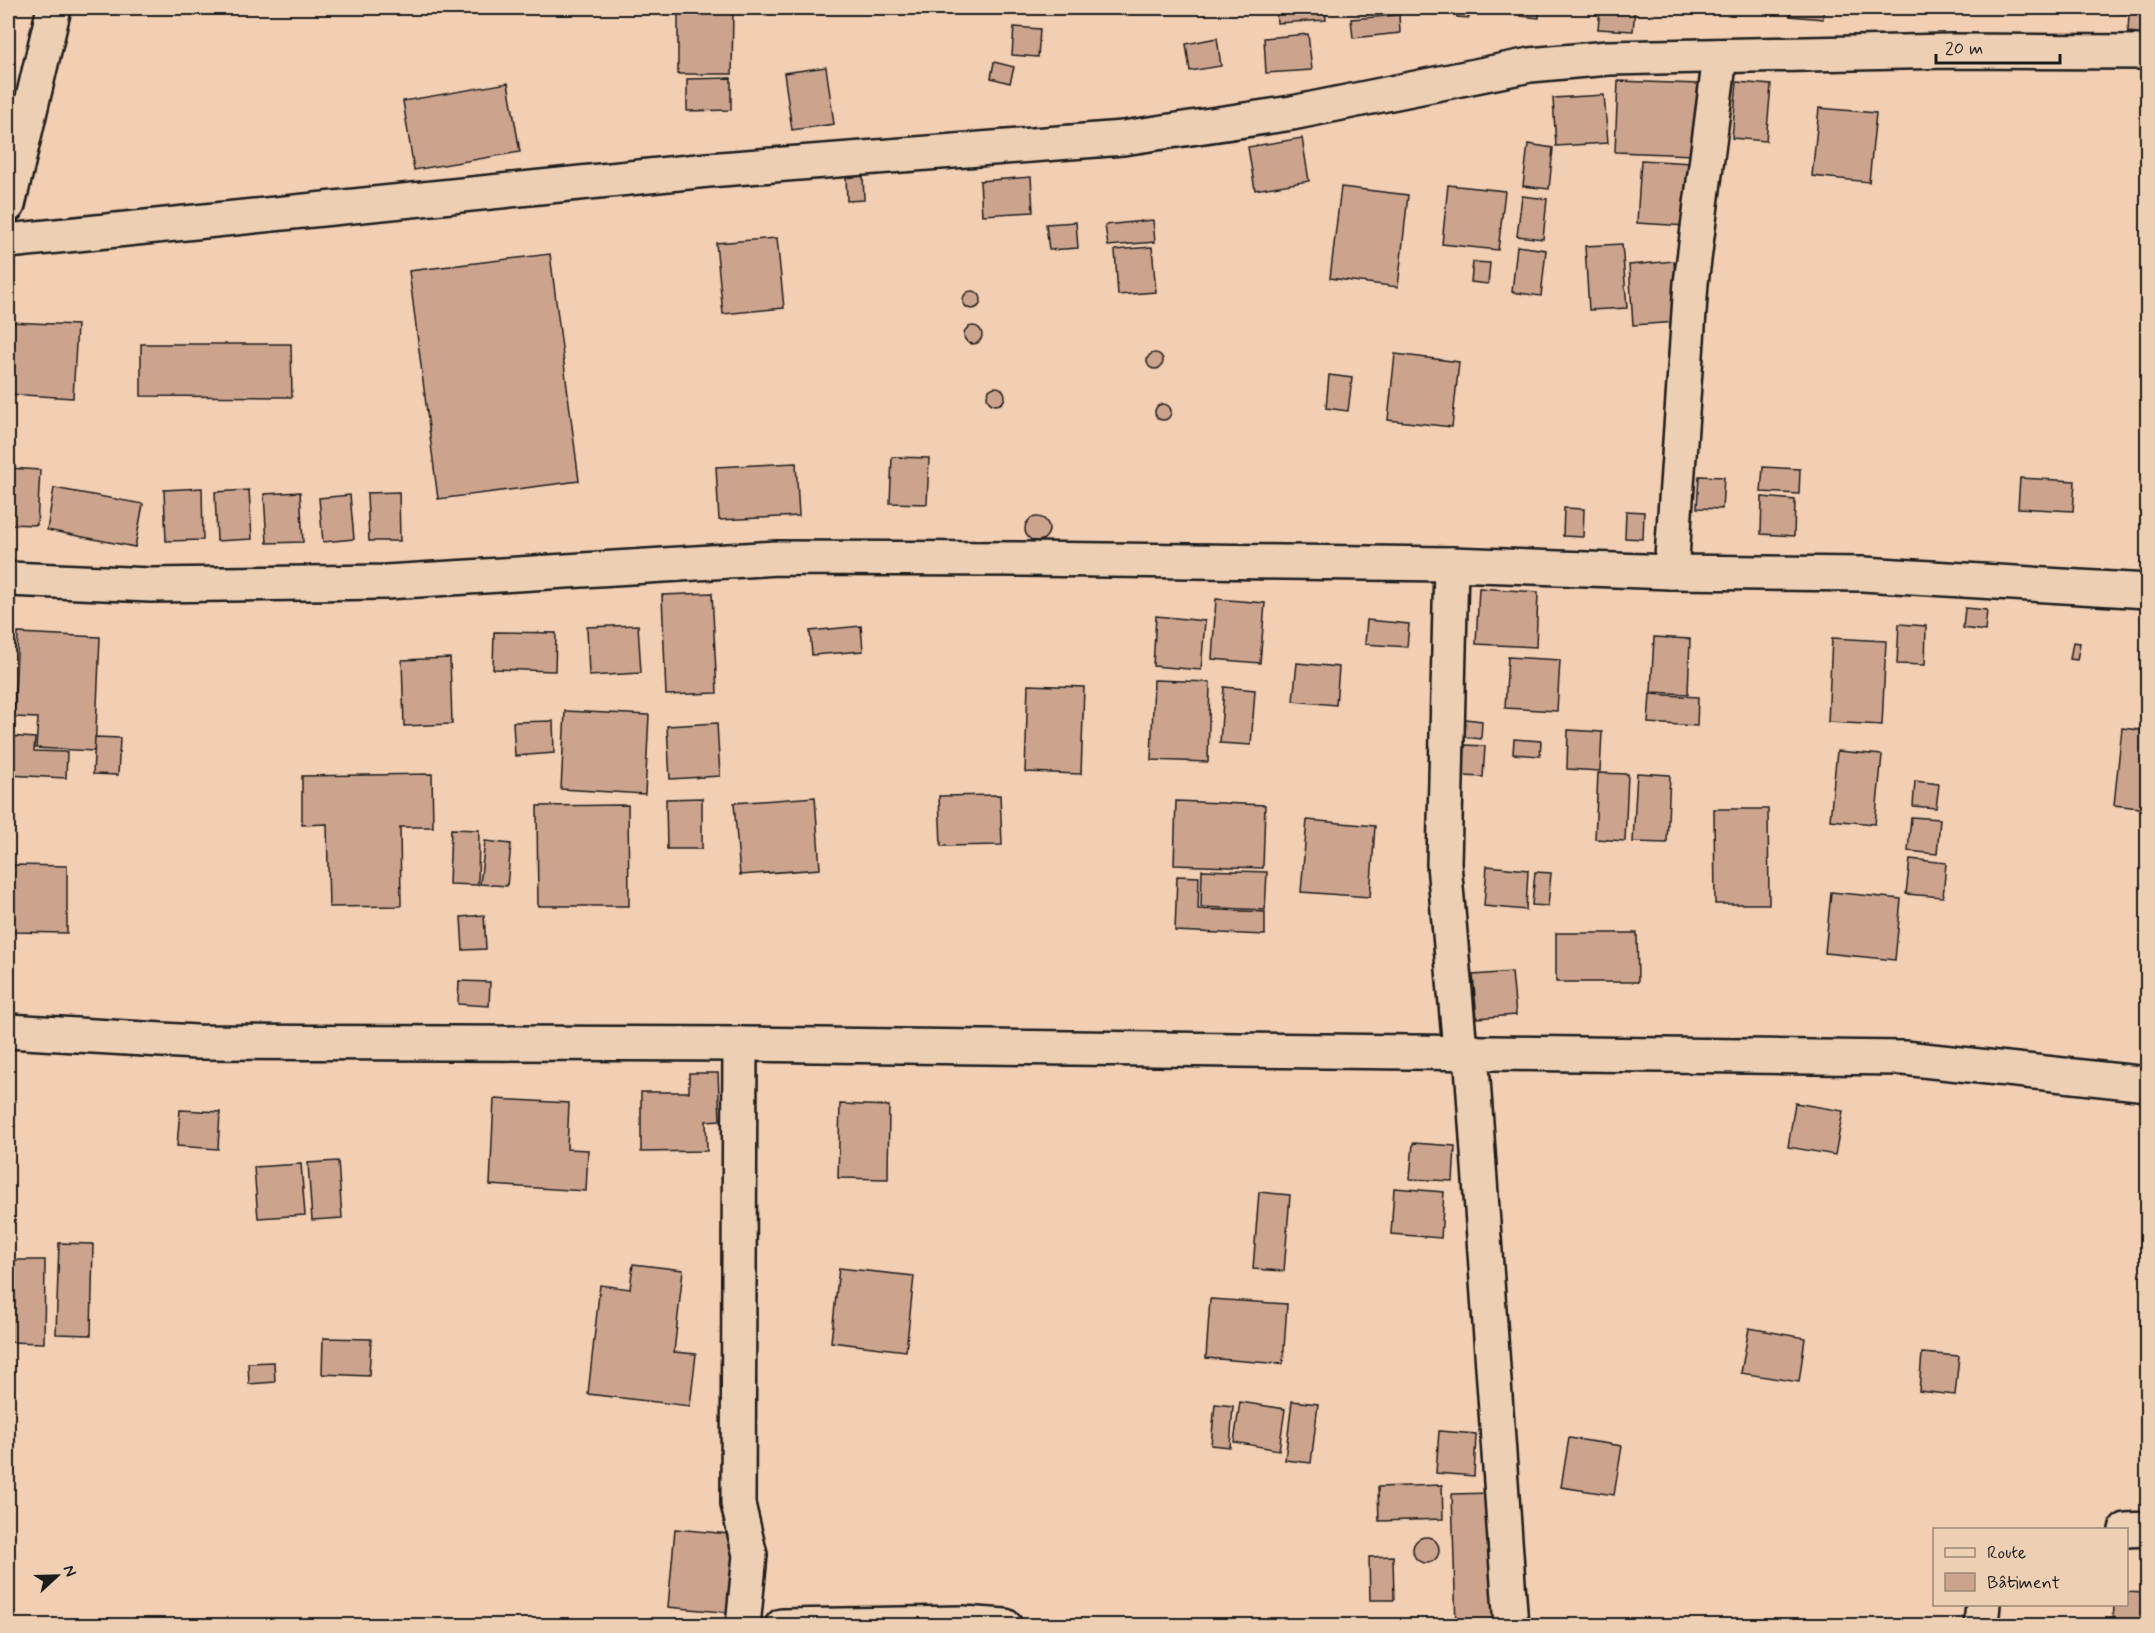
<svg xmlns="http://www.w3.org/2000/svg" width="2155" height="1633" font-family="Mynerve,sans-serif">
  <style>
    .building { fill: #cca48e; stroke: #1c1c1c; stroke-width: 1.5 }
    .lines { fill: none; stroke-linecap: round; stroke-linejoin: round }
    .minor-casing { stroke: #1c1c1c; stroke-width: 38 }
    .minor { stroke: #edd0b4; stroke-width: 33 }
  </style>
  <rect width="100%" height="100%" fill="#f2ceb2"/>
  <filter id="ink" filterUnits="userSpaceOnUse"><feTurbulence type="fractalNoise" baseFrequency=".0167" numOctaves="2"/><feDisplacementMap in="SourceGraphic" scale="12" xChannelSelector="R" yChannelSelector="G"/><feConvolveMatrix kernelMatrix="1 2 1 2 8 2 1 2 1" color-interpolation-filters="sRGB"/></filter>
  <g filter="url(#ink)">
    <g class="building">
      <path d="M678,8H733L732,74H678Z"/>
      <path d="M1276,8H1325L1326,20L1277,23Z"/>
      <path d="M1358,8H1425L1358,13Z"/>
      <path d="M1458,8H1470L1469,18L1457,17Z"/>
      <path d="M1520,8H1539V18L1520,16Z"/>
      <path d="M1600,8H1635L1633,31L1598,29Z"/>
      <path d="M1790,8H1824L1823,19L1790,16Z"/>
      <path d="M2118,8H2148V34L2128,32L2129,14L2118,13Z"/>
      <path d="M1399,15L1400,33L1353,38L1351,19Z"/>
      <path d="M1014,27L1040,29L1038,57L1012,55Z"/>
      <path d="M1308,34L1312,70L1266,73L1264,38Z"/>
      <path d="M1217,38L1221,66L1190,71L1186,44Z"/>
      <path d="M994,62L1014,67L1010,83L991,78Z"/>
      <path d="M826,67L834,124L792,130L784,73Z"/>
      <path d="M731,78V110L687,111V79Z"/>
      <path d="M1618,81L1698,84L1695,155L1615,152Z"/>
      <path d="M1737,82L1771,85L1766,141L1732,138Z"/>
      <path d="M508,83L520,152L414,170L403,101Z"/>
      <path d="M1604,95L1608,143L1556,146L1553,98Z"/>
      <path d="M1819,108L1876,113L1869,182L1812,176Z"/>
      <path d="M1302,138L1309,181L1255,190L1248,147Z"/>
      <path d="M1528,144L1553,148L1549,189L1523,186Z"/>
      <path d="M1641,160L1691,163L1687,226L1637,223Z"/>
      <path d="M863,176L864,200L847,201L846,177Z"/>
      <path d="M1031,177L1033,212L982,215L980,181Z"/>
      <path d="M1448,185L1505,191L1498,250L1442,244Z"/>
      <path d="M1341,187L1408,195L1398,287L1330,278Z"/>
      <path d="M1522,196L1547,199L1543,239L1517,236Z"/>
      <path d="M1153,220L1155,242L1108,246L1105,225Z"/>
      <path d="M1076,222L1078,248L1049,250L1046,224Z"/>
      <path d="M777,238L784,308L723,314L716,243Z"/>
      <path d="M1622,244L1627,308L1589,310L1585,246Z"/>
      <path d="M1517,246L1546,250L1541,296L1512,292Z"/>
      <path d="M1152,247L1156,292L1118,295L1115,250Z"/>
      <path d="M550,254L579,481L438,499L409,271Z"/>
      <path d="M1674,261L1678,322L1633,325L1629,265Z"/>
      <path d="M1473,262L1490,263L1488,284L1471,282Z"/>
      <circle cx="972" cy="300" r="9"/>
      <path d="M8,322L77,325L73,398L8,394Z"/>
      <circle cx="973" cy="335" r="9"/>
      <path d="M141,344H291L292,397L141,396Z"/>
      <circle cx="1155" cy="361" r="8"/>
      <path d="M1395,354L1459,362L1452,427L1388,420Z"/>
      <path d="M1329,375L1352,378L1348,411L1326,408Z"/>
      <circle cx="996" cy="396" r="9"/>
      <circle cx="1163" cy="412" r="8"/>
      <path d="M892,457L929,458L927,504L890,503Z"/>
      <path d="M796,463L799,516L719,520L716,467Z"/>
      <path d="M1763,467L1800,469L1799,494L1761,492Z"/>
      <path d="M8,468L40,470L37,525L8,524Z"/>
      <path d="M1699,476L1724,477L1722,509L1697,508Z"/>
      <path d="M2020,478L2075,481L2073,511L2018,508Z"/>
      <path d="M54,488L143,504L135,547L47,530Z"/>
      <path d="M202,488L203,540L166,541L164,490Z"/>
      <path d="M249,490L252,539L217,541L215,492Z"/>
      <path d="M300,492L303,542L267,543L264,494Z"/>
      <path d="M399,492L400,541H369L367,493Z"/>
      <path d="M350,495L354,539L323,542L319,498Z"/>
      <path d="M1762,497L1795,500L1794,536L1761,534Z"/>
      <path d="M1564,508L1584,509L1583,537L1563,536Z"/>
      <path d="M1626,511L1644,512L1643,539L1625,538Z"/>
      <circle cx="1037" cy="529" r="12"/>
      <path d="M1479,588L1538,592L1536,647L1476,644Z"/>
      <path d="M712,593L717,693L666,695L662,595Z"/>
      <path d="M1216,599L1265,603L1260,663L1212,659Z"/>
      <path d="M8,605L15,606L13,633H8Z"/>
      <path d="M1965,608L1987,610L1985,631L1963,628Z"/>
      <path d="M1156,616L1205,621L1201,670L1153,666Z"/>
      <path d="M1367,620L1409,624L1407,647L1365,644Z"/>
      <path d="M1899,624L1926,626L1925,665L1897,664Z"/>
      <path d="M638,625L641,673L589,676L587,627Z"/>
      <path d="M861,626L863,651L812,655L810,631Z"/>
      <path d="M494,632L556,633L555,671L493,669Z"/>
      <path d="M18,633L100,637L95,751L36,748L38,718L14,717Z"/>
      <path d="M1654,637L1690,639L1688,694L1651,692Z"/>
      <path d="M1832,638L1886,641L1882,725L1828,722Z"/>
      <path d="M2073,642L2080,643L2077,660L2070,659Z"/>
      <path d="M1508,657L1560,660L1557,711L1505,708Z"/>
      <path d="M450,658L452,724L404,726L402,660Z"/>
      <path d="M1297,663L1339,667L1336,705L1293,701Z"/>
      <path d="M1154,680L1210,682L1208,762L1151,760Z"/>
      <path d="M1028,685L1084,687L1081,774L1025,772Z"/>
      <path d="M1224,687L1255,690L1251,745L1220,743Z"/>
      <path d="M1650,694L1698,697L1697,726L1648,723Z"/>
      <path d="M565,711L649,715L645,794L561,789Z"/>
      <path d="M1465,719L1482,721L1481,739L1464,737Z"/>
      <path d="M553,721L554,753L515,756L513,722Z"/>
      <path d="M717,723L720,776L670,779L667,726Z"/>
      <path d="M2122,728L2148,731V809L2114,805Z"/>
      <path d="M1568,730L1602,732L1600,771L1567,769Z"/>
      <path d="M9,736L35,738L34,751L67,752L66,778L8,775Z"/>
      <path d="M95,737L120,738L118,775L93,774Z"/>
      <path d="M1514,739L1541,741L1540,756L1513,754Z"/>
      <path d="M1465,745L1485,746L1483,777L1463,776Z"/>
      <path d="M1837,751L1882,755L1875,824L1830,820Z"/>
      <path d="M1598,773L1628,774L1625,841L1595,839Z"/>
      <path d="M1637,773L1670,775L1667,843L1633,842Z"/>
      <path d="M432,774L433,827H400L401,906L329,907L327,824L302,825V776Z"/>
      <path d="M1915,781L1939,784L1936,808L1913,806Z"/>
      <path d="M1000,795L1002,845L941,846L939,796Z"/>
      <path d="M815,797L820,869L740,875L734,803Z"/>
      <path d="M702,798V849H667L666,799Z"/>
      <path d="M1176,801L1265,805L1263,868L1174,865Z"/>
      <path d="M628,805L629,906H538L537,806Z"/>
      <path d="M1714,809H1768L1769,904H1715Z"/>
      <path d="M1911,817L1940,819L1937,854L1908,851Z"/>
      <path d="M1307,820L1375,826L1370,897L1301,892Z"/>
      <path d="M451,829L479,830L478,885L449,884Z"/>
      <path d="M485,841L511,844L507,886L480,884Z"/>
      <path d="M1910,859L1946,863L1943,897L1906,894Z"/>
      <path d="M13,865L67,866V933L12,932Z"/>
      <path d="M1487,866L1528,870L1526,910L1484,906Z"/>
      <path d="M1202,870L1267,872L1265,910L1201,907Z"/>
      <path d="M1535,872L1551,873L1548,906L1532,905Z"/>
      <path d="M1177,876L1199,877L1198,909L1265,912V935L1175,931Z"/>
      <path d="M1831,892L1901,899L1895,960L1825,953Z"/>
      <path d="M484,915L486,949L463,950L461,917Z"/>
      <path d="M1556,933H1637L1638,982H1556Z"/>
      <path d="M1512,972L1516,1015L1477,1018L1473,975Z"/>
      <path d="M459,981L490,982L489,1006L458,1004Z"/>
      <path d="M689,1073H718L720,1120L706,1121L707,1151L641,1152V1092H689Z"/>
      <path d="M494,1099L569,1103L567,1149L588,1150L586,1191L490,1185Z"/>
      <path d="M1795,1103L1843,1111L1835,1155L1788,1147Z"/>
      <path d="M840,1104L889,1106L888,1179L838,1178Z"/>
      <path d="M180,1110L220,1112L218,1149L177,1146Z"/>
      <path d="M1413,1143L1455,1146L1453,1181L1410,1179Z"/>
      <path d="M338,1161L342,1218L312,1220L308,1163Z"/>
      <path d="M301,1164L305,1215L258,1218L254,1167Z"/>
      <path d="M1394,1188L1444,1192L1441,1238L1391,1234Z"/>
      <path d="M1259,1192L1290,1195L1284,1271L1253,1269Z"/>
      <path d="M59,1243L93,1244L91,1335L56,1334Z"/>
      <path d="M8,1260H45L44,1343L8,1342Z"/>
      <path d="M633,1264L683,1270L674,1352L696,1354L690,1406L588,1394L600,1285L630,1289Z"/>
      <path d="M839,1268L914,1276L906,1351L831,1342Z"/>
      <path d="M1210,1299L1287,1304L1283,1364L1206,1358Z"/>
      <path d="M1749,1328L1805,1338L1799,1382L1741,1373Z"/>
      <path d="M323,1338L371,1339L369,1376L322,1374Z"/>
      <path d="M1922,1353L1959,1356L1955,1395L1919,1391Z"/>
      <path d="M274,1362L275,1382L249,1384L248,1363Z"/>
      <path d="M1292,1401L1318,1404L1311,1463L1285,1460Z"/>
      <path d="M1240,1402L1285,1409L1279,1450L1234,1442Z"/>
      <path d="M1215,1404L1233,1406L1230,1447L1211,1445Z"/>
      <path d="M1439,1431L1476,1434L1474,1476L1436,1473Z"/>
      <path d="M1569,1438L1622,1446L1614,1495L1561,1487Z"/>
      <path d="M1442,1485L1443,1519L1379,1521L1378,1487Z"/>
      <path d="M1492,1493L1496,1626H1456L1452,1494Z"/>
      <path d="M675,1529L740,1535L733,1613L668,1607Z"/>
      <circle cx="1426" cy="1550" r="13"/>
      <path d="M1393,1556L1394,1600H1370L1369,1557Z"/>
      <path d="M2126,1592L2144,1593L2143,1626H2113L2114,1604H2126Z"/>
    </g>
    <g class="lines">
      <g class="minor-casing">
        <g id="minor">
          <path d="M8,205L54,8"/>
          <path d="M8,241L708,170L1123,138L1292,113L1530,65L1608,58L1951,51L2148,52"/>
          <path d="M1451,564L1444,864L1460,1050"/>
          <path d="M1671,572L1691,283L1720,56"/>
          <path d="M8,579L151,585L386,582L777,558L1020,559L1451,564L1671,572L1863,574L2148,591"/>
          <path d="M8,1031L196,1042L740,1044L1904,1058L2148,1084"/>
          <path d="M740,1044L738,1504L750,1555L743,1626"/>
          <path d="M1471,1051L1511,1626"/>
          <path d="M2126,1530L2148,1529"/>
          <path d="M782,1626L963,1623L1005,1626"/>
          <path d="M1981,1626L1983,1604"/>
        </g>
      </g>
      <use href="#minor" class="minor"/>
    </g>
  </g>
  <rect width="2155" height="1633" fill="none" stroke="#edd0b4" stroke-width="30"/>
  <rect x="15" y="15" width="2125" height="1603" fill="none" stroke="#1c1c1c" stroke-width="2" filter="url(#ink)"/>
  <rect x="1933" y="1528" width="195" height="78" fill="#edd0b4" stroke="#998877" stroke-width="1.5"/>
  <rect x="1945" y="1548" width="30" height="9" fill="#edd0b4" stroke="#998877" stroke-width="1.5"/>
  <text x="1987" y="1558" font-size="18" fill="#1c1c1c">Route</text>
  <rect x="1945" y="1573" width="30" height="18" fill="#cca48e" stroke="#998877" stroke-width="1.5"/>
  <text x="1987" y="1588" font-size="18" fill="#1c1c1c">Bâtiment</text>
  <g transform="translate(57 1576) rotate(68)" stroke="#edd0b4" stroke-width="4.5" paint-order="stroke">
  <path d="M0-4.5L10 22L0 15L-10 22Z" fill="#1c1c1c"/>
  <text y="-9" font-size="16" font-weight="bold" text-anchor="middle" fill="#1c1c1c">N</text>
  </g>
  <path d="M1936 54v9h124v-9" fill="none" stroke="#1c1c1c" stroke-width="3"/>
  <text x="1945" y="54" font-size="18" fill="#1c1c1c" stroke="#edd0b4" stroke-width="4.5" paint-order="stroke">20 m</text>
</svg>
